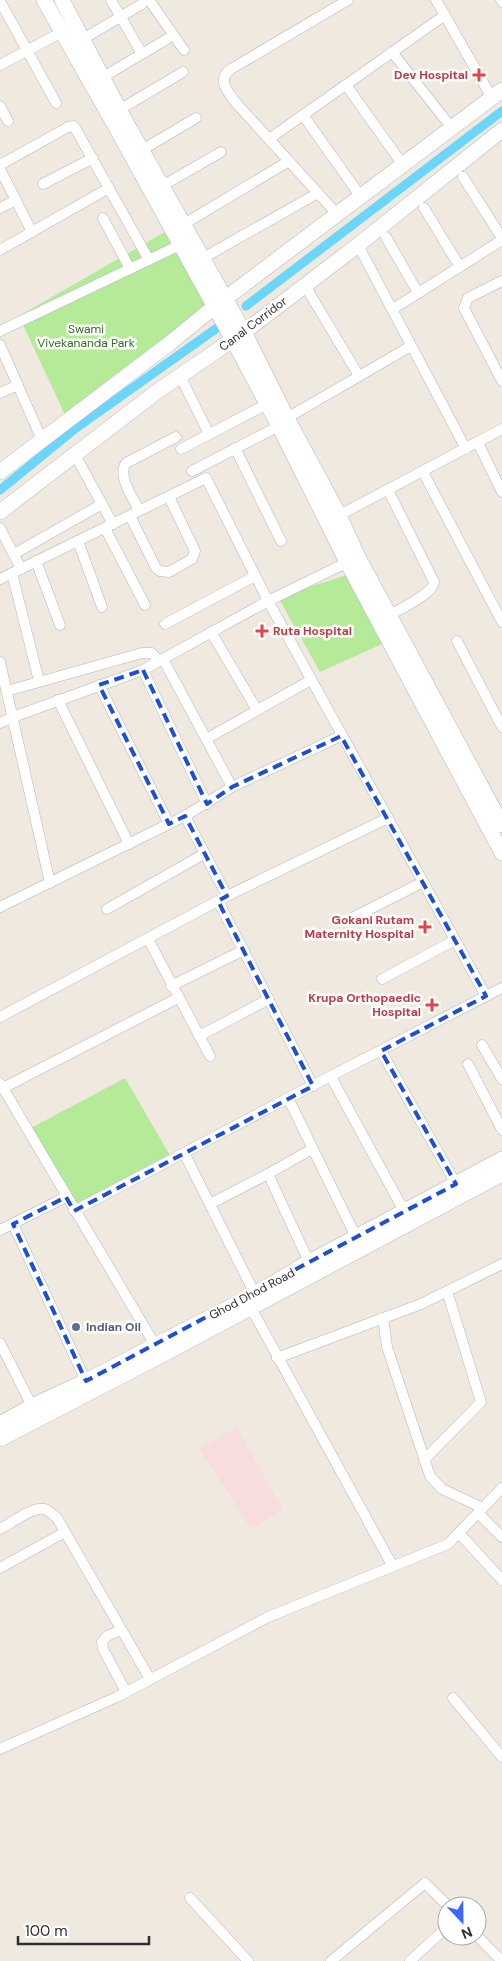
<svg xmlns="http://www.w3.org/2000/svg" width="502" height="1961" font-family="'DM Sans',sans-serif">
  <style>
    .medical { fill: #f7ddde }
    .green { fill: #b5ea98 }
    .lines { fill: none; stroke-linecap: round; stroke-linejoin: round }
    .canal { stroke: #6bd6f9; stroke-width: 9 }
    .street-casing { stroke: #b3b6c2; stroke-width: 11 }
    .secondary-casing { stroke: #b3b6c2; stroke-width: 16 }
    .street { stroke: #fff; stroke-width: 10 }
    .secondary { stroke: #fff; stroke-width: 15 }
    .marked { fill: none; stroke: #1d4ed8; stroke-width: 4; stroke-dasharray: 10 6; stroke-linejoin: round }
    .health-dot { fill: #e0444e; stroke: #fff; stroke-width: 2 }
    .service-dot { fill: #5c6f8a; stroke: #fff; stroke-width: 2 }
    .labels { text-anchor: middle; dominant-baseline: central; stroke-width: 5; stroke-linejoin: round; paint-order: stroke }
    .health-label { font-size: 12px; font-weight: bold; fill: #be3a42; stroke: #fff; text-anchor: end }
    .street-label { font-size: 12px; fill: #2e2e2e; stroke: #fff }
    .park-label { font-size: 12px; fill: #2a7415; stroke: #fff }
    .service-label { font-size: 12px; font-weight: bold; fill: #4e5e75; stroke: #fff; text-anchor: start }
  </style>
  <rect width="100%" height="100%" fill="#f0e9e0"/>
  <path class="medical" d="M237,1428L283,1510L251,1529L199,1448Z"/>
  <g class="green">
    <path d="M165,232L208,308L65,415L19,316Z"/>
    <path d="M353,573L389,641L320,672L278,597Z"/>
    <path d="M125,1078L171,1157L76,1207L31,1128Z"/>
  </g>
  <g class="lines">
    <g class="canal">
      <path d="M246,306L502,111"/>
      <path d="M0,490L76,428L217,328"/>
    </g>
    <g class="street-casing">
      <g id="street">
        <path d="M111,0L142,54"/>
        <path d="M149,0L184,50"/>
        <path d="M436,0L492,98"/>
        <path d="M501,0L502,2"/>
        <path d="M0,1L56,103"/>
        <path d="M83,39L142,4"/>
        <path d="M392,52L451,127"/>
        <path d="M0,65L62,32"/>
        <path d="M103,77L167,39"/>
        <path d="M346,85L403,165"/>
        <path d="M0,106L8,121"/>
        <path d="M119,110L183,72"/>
        <path d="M303,115L361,197"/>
        <path d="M269,139L445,15"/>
        <path d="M142,150L196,118"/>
        <path d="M0,165L68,127L74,126L149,260"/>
        <path d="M0,169L32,232"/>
        <path d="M463,177L502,238"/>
        <path d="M43,184L93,158"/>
        <path d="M162,186L221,152"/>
        <path d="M0,208L16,200"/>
        <path d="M424,208L460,267"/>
        <path d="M337,214L237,104C228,93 216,79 231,69L348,0"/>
        <path d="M103,218L130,269"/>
        <path d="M184,224L289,161"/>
        <path d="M386,237L418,293"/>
        <path d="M358,245L466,449"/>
        <path d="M0,250L109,188"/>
        <path d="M203,258L318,193"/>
        <path d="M502,281L468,298L464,308L502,381"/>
        <path d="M304,284L359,376"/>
        <path d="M393,309L502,240"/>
        <path d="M0,331L186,242"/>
        <path d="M0,345L42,440"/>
        <path d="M180,376L209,434"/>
        <path d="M0,393L18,385"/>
        <path d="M287,418L411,346"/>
        <path d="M478,443L502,492"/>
        <path d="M235,448L281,541"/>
        <path d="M181,449L267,404"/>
        <path d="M75,455L113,524"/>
        <path d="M192,471L279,426"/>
        <path d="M423,472L502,622"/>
        <path d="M388,490L434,582C433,594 400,609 390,615"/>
        <path d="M139,510C133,498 117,476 126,463L176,437"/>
        <path d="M130,516L156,568L160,571L169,572L192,559L195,551L169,497"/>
        <path d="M334,518L502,429"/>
        <path d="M0,528L21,569"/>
        <path d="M105,528L145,605"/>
        <path d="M78,541L102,607"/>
        <path d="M14,554L102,504"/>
        <path d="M36,561L60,625"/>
        <path d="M12,573L39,681"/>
        <path d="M0,579L206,478L268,601L486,996"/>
        <path d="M165,624L255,576"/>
        <path d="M211,632L257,710"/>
        <path d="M457,641L502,727"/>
        <path d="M163,659L232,787"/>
        <path d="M0,662L50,883"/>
        <path d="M143,670L207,804"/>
        <path d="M99,685L169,824"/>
        <path d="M7,691L142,653H152L159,661"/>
        <path d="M58,700L129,844"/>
        <path d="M0,723L13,717L143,670L268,601L352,560"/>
        <path d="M206,739L311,680"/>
        <path d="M185,816L227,896"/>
        <path d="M218,901L313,1086"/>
        <path d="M0,907L185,816L232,787L341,736"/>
        <path d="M107,909L204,854"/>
        <path d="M352,918L423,882"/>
        <path d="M148,939L210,1056"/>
        <path d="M382,979L455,940"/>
        <path d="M171,986L244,950"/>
        <path d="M0,1017L227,896L388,818"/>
        <path d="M199,1036L269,999"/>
        <path d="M482,1045L502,1079"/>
        <path d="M381,1051L456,1184"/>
        <path d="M468,1064L502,1130"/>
        <path d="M331,1077L404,1211"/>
        <path d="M0,1083L158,1350"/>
        <path d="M3,1088L178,998"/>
        <path d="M288,1098L356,1237"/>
        <path d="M184,1153L255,1294"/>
        <path d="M210,1204L268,1174"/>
        <path d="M74,1211L288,1098L502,988"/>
        <path d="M13,1224L86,1381"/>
        <path d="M0,1230L66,1197"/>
        <path d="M309,1262L268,1174L312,1149"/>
        <path d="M251,1308L392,1565"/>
        <path d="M383,1318L387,1347L430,1476L442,1489L483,1508"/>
        <path d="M0,1343L32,1406"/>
        <path d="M277,1358L421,1304L502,1264"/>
        <path d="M424,1460L481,1402L447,1291"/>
        <path d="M478,1513L502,1537"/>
        <path d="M0,1529C10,1524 33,1506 44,1509C49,1510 53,1515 57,1518L150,1679"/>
        <path d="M459,1533L502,1580"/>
        <path d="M0,1568L65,1532"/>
        <path d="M121,1630L107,1636L102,1642L103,1649L126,1692"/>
        <path d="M453,1698L502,1757"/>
        <path d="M0,1749L119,1696L268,1617L448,1544L502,1488"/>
        <path d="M190,1898L248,1961"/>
        <path d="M477,1936L502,1961"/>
        <path d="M331,1961L425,1883L448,1906"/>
        <path d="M410,1961L447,1927"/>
      </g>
    </g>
    <g class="secondary-casing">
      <g id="secondary">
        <path d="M44,0L118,131L233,340L279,426L347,562L502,853"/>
        <path d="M62,0L123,117L244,332L287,418L339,515L358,557L502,825"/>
        <path d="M0,472L170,343L214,307L502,90"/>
        <path d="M0,512L155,393L244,332L358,245L502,130"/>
        <path d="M0,1424L32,1406L86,1381L255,1294L309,1262L502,1159"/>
        <path d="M0,1439L160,1356L502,1174"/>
      </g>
    </g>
    <use href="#street" class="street"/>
    <use href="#secondary" class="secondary"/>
  </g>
  <path class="marked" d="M143,670L207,804L232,787L341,736L486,996L381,1051L456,1184L86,1381L13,1224L66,1197L74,1211L313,1086L218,901L227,896L185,816L169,824L99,685Z"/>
  <g class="health-dot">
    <path d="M476.5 67.5h5v5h5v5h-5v5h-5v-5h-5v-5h5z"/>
    <path d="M259.5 623.5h5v5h5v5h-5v5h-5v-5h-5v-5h5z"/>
    <path d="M422.5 919.5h5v5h5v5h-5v5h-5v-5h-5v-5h5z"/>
    <path d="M429.5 997.5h5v5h5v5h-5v5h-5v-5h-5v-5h5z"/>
  </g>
  <circle class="service-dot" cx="76" cy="1327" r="5"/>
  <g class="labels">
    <g class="health-label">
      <text x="468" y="75">Dev Hospital</text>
      <text x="273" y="631" text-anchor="start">Ruta Hospital</text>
      <text x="414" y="920">Gokani Rutam<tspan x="414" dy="14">Maternity Hospital</tspan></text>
      <text x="421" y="998">Krupa Orthopaedic<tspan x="421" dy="14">Hospital</tspan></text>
    </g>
    <g class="street-label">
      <text transform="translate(253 324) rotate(-37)">Canal Corridor</text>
      <text transform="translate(252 1294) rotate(-28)">Ghod Dhod Road</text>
    </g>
    <g class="park-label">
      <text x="86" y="329">Swami<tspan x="86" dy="14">Vivekananda Park</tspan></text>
    </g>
    <g class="service-label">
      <text x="86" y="1327">Indian Oil</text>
    </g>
  </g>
  <g transform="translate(462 1921) rotate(158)"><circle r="24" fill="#ffffff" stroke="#ababab"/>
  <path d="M0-4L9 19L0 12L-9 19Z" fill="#3d65ff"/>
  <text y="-8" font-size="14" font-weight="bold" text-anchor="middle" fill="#2e2e2e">N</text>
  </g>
  <path d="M18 1936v8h131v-8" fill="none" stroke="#2e2e2e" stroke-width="2.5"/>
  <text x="25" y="1936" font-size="15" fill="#2e2e2e" stroke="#ffffff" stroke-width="4" paint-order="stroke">100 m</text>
</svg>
